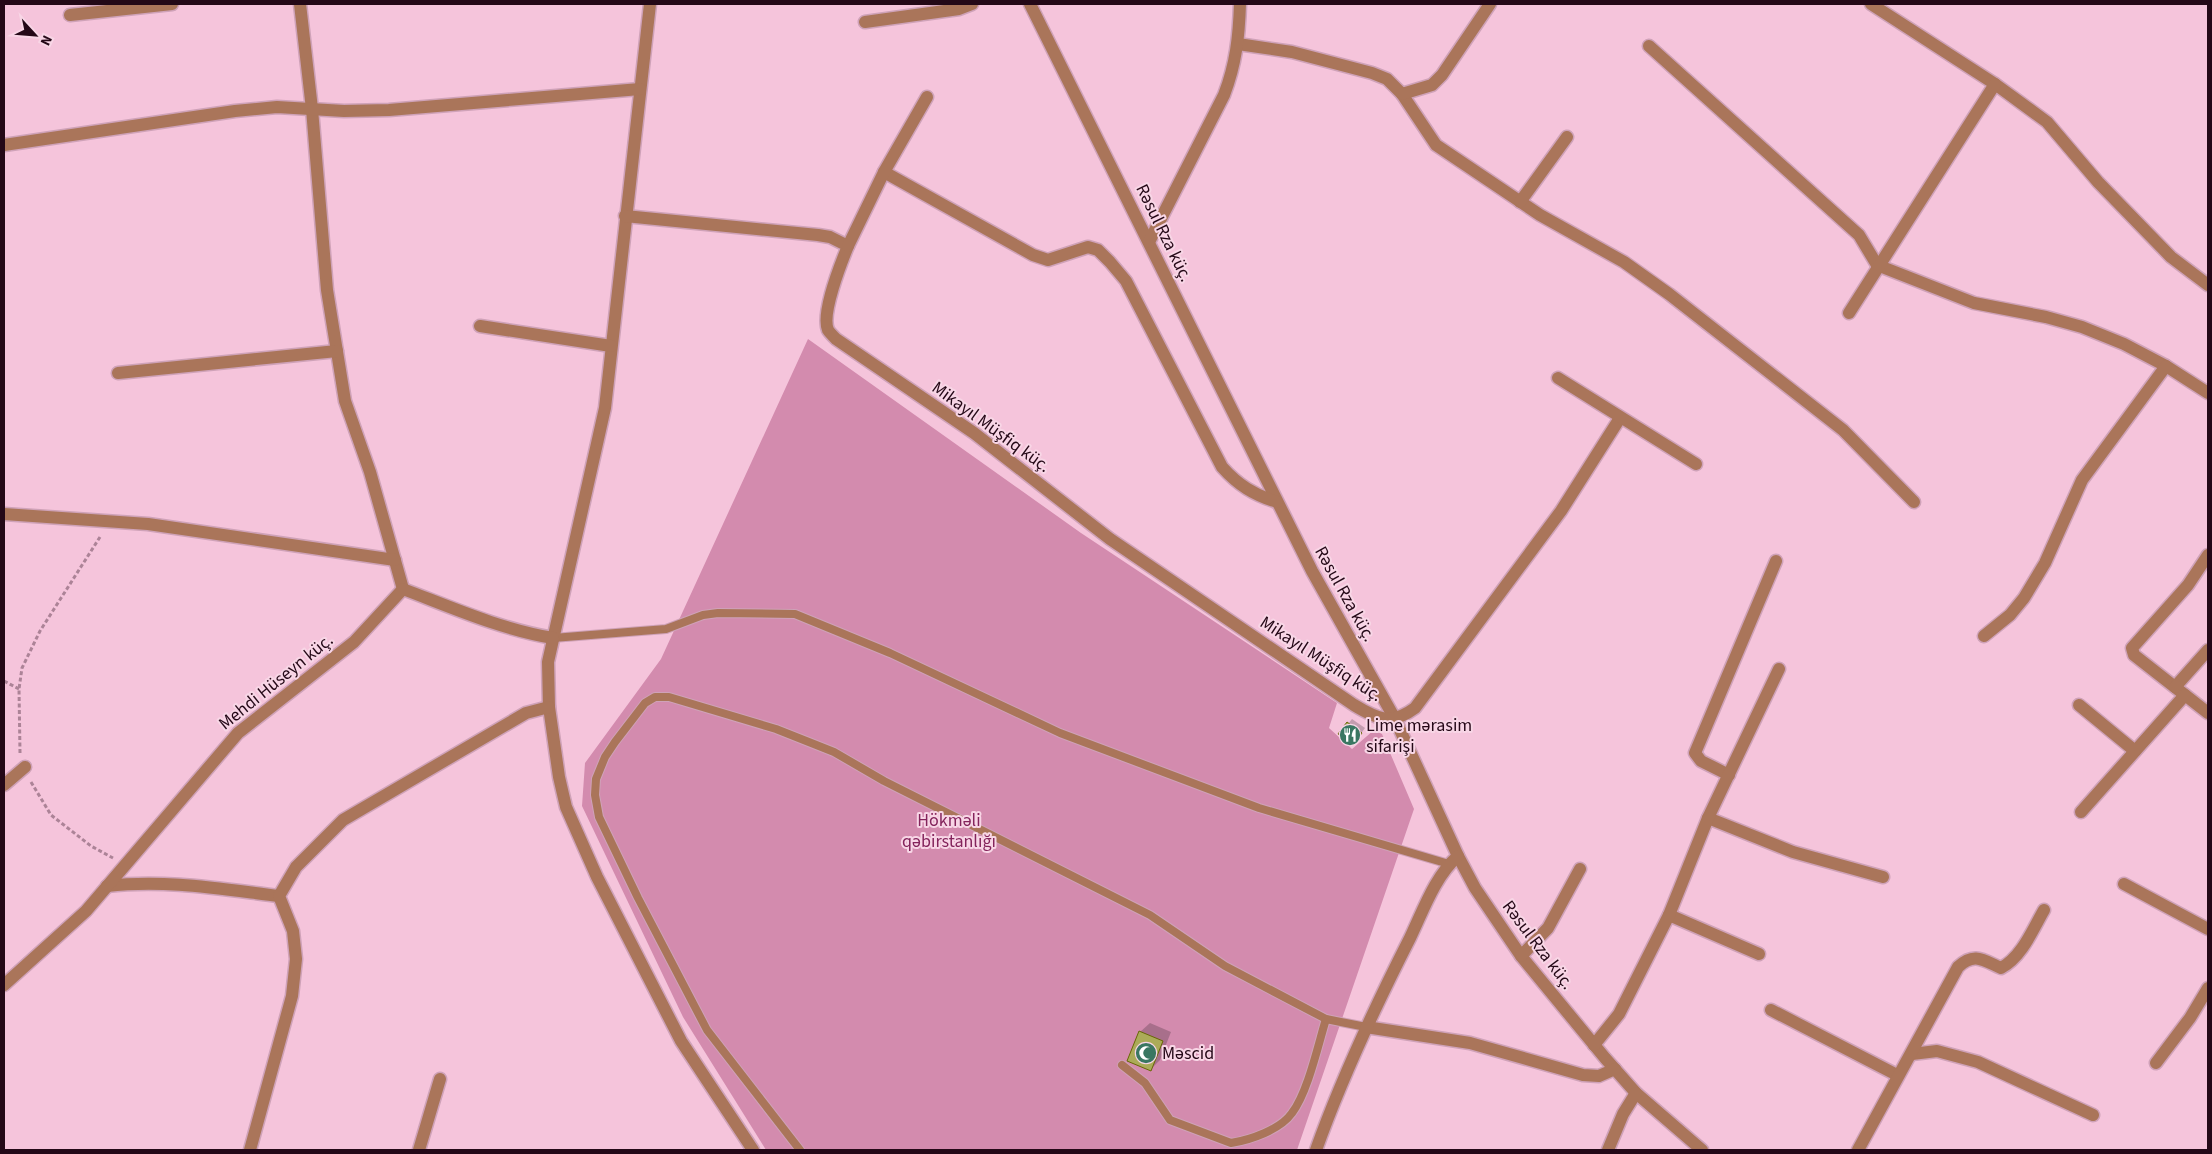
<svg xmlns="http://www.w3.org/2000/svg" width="2212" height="1154" font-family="'Source Sans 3',sans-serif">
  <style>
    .green { fill: #d38bae }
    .shadow { fill: #0003 }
    .building { fill: #abab58; stroke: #686706 }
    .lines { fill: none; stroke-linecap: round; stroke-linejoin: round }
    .service-casing { stroke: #cfa2b8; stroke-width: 10 }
    .minor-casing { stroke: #cfa2b8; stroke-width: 15 }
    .path { stroke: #ac8397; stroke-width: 3; stroke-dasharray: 4 2.5; stroke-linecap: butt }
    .service { stroke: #aa755a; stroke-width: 8 }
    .minor { stroke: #aa755a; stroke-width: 12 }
    .labels { text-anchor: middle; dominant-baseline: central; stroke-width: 4; stroke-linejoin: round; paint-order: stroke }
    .street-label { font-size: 18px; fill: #240817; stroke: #f8d6e6 }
    .poi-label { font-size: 18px; fill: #240817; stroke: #f8d6e6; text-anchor: start }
    .park-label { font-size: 18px; fill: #84245c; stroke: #f8d6e6 }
  </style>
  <rect width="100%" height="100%" fill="#f5c4db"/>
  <path class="green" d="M808,339L1081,533L1337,703L1329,728L1352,749L1374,730L1382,734L1414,809L1297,1150H766L683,1017L582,806L585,763L661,659Z"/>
  <g class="shadow">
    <path d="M1352,719L1365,728L1357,739L1340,734Z"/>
    <path d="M1150,1023L1171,1032L1160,1060L1151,1069L1140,1032Z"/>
  </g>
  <g class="building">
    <path d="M1347,722L1362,733L1353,745L1338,734Z"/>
    <path d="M1139,1031L1163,1041L1151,1071L1127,1061Z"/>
  </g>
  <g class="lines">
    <g class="service-casing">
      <g id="service">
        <path d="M553,638L666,629L703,615L718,613L795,614L890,653L1060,733L1259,808L1449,864"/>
        <path d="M1122,1065L1145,1083L1170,1120L1231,1143C1250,1140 1280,1130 1292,1113C1308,1092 1318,1045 1326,1019"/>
        <path d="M800,1150L707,1030L638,898L599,817L595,795L596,779L605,757L615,742L645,703L655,697H669L776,729L834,752L884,781L1150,915L1225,966L1326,1019L1366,1027"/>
      </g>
    </g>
    <g class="minor-casing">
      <g id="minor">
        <path d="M300,4L312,109L327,290L345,401L370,472L403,589"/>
        <path d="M650,4L605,408L548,662L549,707L559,777L566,807L597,877L681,1041L753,1150"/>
        <path d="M1030,4L1312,571L1395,719L1458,856L1475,888L1521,956L1605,1058L1636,1093L1702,1150"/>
        <path d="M1871,4L1995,84L2047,122L2098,182L2171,257L2208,285"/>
        <path d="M70,15L172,4"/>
        <path d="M865,22L959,9L972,4"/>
        <path d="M1238,44L1292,52L1372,73L1387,79L1402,94L1436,145L1540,215L1624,262L1669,294L1843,430L1914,502"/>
        <path d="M1649,46L1859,235L1877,265L1974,303L2046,317L2082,327L2124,344L2166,366L2208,393"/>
        <path d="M1402,94L1432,85L1442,75L1490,4"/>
        <path d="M4,145L235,111L277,107L344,111L389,110L640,89"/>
        <path d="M884,172L1033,255L1048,260L1088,247L1098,250L1110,262L1126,281L1222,467C1238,485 1254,495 1277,502"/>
        <path d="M1520,202L1567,137"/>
        <path d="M625,216L818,235L830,237L848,246C841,263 821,314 828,330C830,333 834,337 836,339L974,433L1110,539L1354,705C1377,719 1391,726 1415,708L1561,511L1620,418"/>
        <path d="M1149,242L1224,95C1236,64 1239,36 1240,4"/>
        <path d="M848,246L884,172L927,97"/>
        <path d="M1849,313L1995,84"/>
        <path d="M480,326L611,346"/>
        <path d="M118,373L337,351"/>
        <path d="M1558,378L1696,464"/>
        <path d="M4,514L148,524L395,560"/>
        <path d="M2208,555L2188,585L2132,648L2134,655L2208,713"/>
        <path d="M1984,636L2010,615L2024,598L2045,563L2082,480L2166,366"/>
        <path d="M2175,687L2208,650"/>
        <path d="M2079,705L2135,751"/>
        <path d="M1729,775L1701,761L1695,753L1776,561"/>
        <path d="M4,785L25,767"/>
        <path d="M2081,812L2185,695"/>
        <path d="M1708,818L1793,852L1883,877"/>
        <path d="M2124,884L2208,929"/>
        <path d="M107,886C165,879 221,889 279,896"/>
        <path d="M1669,915L1759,954"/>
        <path d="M1521,956L1548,928L1580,869"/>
        <path d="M4,985L86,911L238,733L354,642L403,589C453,608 500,629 553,638"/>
        <path d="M1771,1010L1897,1075"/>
        <path d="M1366,1027L1470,1043L1583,1075L1599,1076L1615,1069"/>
        <path d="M1594,1045L1619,1014L1669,915L1708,818L1779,669"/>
        <path d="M1912,1054L1937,1051L1978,1062L2093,1115"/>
        <path d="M2156,1063L2190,1018L2208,988"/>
        <path d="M250,1150L292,996L296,959L293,931L279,896L296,867L343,820L526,713L549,707"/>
        <path d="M419,1150L440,1079"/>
        <path d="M1316,1150C1342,1077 1375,1007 1410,938C1423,911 1435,876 1458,856"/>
        <path d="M1608,1150L1623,1114L1636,1093"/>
        <path d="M1858,1150L1958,967C1974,952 1983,960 2001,968C2022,957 2033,929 2044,910"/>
      </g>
    </g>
    <g class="path">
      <path d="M4,681L19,689"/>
      <path d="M20,753L19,689L22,668L40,631L100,537"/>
      <path d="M31,782L51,815L91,846L113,858"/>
    </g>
    <use href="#service" class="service"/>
    <use href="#minor" class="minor"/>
  </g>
  <defs>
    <g id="restaurant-disc" transform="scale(1.125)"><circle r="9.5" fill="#3a7762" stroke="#f8d6e6"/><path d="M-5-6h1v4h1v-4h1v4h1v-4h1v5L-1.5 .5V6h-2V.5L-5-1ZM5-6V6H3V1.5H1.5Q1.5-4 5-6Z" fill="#fff"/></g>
    <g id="mosque-disc" transform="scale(1.125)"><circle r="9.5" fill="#3a7762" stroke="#f8d6e6"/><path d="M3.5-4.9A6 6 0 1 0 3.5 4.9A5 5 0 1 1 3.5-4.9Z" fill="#fff"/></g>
  </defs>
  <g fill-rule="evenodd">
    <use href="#restaurant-disc" x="1350" y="735"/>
    <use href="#mosque-disc" x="1146" y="1053"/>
  </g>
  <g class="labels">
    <g class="street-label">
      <text transform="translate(1164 233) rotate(64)">Rəsul Rza küç.</text>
      <text transform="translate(991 427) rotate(36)">Mikayıl Müşfiq küç.</text>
      <text transform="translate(1345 594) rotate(61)">Rəsul Rza küç.</text>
      <text transform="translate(1321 659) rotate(33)">Mikayıl Müşfiq küç.</text>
      <text transform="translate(276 682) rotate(-39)">Mehdi Hüseyn küç.</text>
      <text transform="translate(1538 945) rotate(53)">Rəsul Rza küç.</text>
    </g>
    <g class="poi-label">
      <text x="1366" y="725">Lime mərasim<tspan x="1366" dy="21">sifarişi</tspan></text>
      <text x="1162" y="1053">Məscid</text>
    </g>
    <g class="park-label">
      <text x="949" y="820">Hökməli<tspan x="949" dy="21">qəbirstanlığı</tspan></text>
    </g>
  </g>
  <rect width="2212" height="1154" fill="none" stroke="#240817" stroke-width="10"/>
  <g transform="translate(35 35) rotate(116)" stroke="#f8d6e6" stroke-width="4" paint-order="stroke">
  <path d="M0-4L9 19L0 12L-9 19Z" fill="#240817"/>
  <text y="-8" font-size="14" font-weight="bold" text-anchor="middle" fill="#240817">N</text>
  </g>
</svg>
